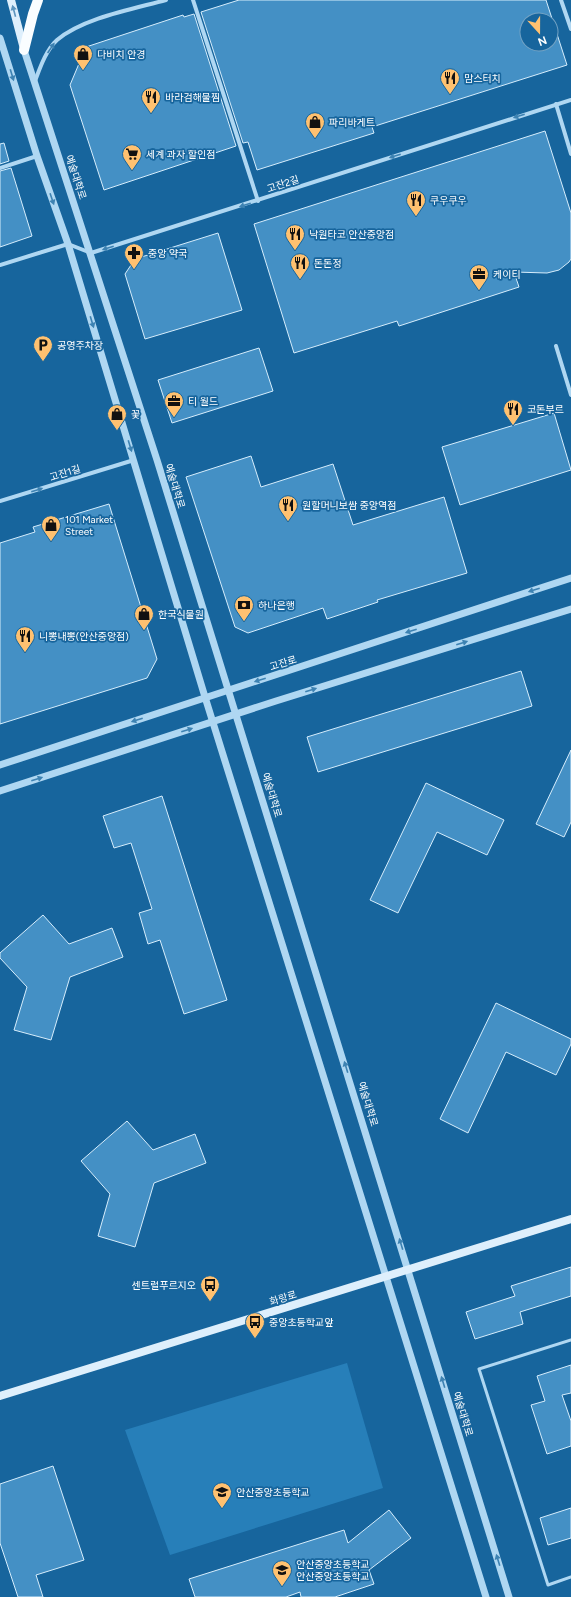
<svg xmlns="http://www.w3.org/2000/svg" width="571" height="1597" font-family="Figtree,'Noto Sans KR',sans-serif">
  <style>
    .green { fill: #277fb9 }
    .building { fill: #4490c5; stroke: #d6edfc; fill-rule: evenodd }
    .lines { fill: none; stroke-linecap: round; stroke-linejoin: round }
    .service { stroke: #afd7f2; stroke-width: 3 }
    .minor { stroke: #afd7f2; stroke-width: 4 }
    .tertiary { stroke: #afd7f2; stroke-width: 7 }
    .secondary { stroke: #deeffc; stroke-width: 8 }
    .primary { stroke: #fafdff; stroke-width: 10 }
    .oneway { fill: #5d95be }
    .oneway2 { fill: #3d82b2 }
    .labels { text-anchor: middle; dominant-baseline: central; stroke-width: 3.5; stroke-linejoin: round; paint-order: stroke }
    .poi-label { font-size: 10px; fill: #fff; stroke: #17659d; text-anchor: start }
    .street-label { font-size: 10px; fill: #fff; stroke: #17659d }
  </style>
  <rect width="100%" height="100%" fill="#17659d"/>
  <path class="green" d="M347,1363L383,1488L170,1555L125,1430Z"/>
  <g class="building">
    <path d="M239,0H546L567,65L372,127L374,133L257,170L248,142L243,143L201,12ZM527,20H551V44H527Z"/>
    <path d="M194,14L236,146L104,190L70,85L86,47L183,15L184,17Z"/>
    <path d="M545,131L571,213V259L569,262L559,270L547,273L514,272L519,287L399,326L397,321L294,353L254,224Z"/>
    <path d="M4,143L9,161L0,164V144Z"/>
    <path d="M11,168L32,236L0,247V171Z"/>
    <path d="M218,233L242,310L145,339L125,274L135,259Z"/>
    <path d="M259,348L273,391L172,423L158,380Z"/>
    <path d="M554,413L571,470L460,505L442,447Z"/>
    <path d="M251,456L261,487L333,464L353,525L444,497L467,573L377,600L378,602L327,619L323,608L248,633L235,627L186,477Z"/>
    <path d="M109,504L157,659L147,678L0,724V543L35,532L33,527Z"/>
    <path d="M521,671L532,706L318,772L307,737Z"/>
    <path d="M571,750V822L564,837L536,824Z"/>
    <path d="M426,783L504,820L487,855L437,832L398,913L370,900Z"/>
    <path d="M162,796L227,1000L184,1014L160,940L148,944L139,913L152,909L131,843L114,848L103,816Z"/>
    <path d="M43,915L69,944L112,928L123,957L70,977L51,1040L14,1030L27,987L0,958V953Z"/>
    <path d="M496,1003L571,1039V1044L556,1075L506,1052L468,1133L440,1119Z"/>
    <path d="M127,1121L153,1150L195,1134L206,1163L154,1183L135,1247L98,1236L110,1194L81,1161Z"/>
    <path d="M571,1267V1296L520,1312L523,1324L475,1339L466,1312L515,1296L511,1286Z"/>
    <path d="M571,1365V1393L562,1395L571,1421V1446L547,1454L531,1405L545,1401L537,1376Z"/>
    <path d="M53,1466L84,1560L36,1575L43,1597H18L0,1543V1484Z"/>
    <path d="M571,1508V1538L548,1545L540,1518Z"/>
    <path d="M389,1510L411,1538L369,1570L374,1584L335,1597H301L300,1592L286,1597H195L189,1579L344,1530L348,1543Z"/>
  </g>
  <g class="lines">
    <path class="service" d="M571,1340L479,1369L548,1585L571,1577"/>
    <g class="minor">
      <path d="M193,0L258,201"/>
      <path d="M561,0L571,29"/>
      <path d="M35,81C40,68 46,50 57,40C83,18 133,9 166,0"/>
      <path d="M556,104L571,154"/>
      <path d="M0,168L37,156"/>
      <path d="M0,265L68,244L91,253L571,100"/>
      <path d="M556,346L571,395"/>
      <path d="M0,501L134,460"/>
    </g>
    <g class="tertiary">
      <path d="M0,38L37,156L68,244L205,697L486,1597"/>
      <path d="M24,50L157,460L509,1597"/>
      <path d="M0,765L571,578"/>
      <path d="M0,791L276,701L571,609"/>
    </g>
    <g class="secondary">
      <path d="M11,0L24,49"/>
      <path d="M0,1396L571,1219"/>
    </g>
    <path class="primary" d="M24,50L33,14L38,0"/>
  </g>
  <defs><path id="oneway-solid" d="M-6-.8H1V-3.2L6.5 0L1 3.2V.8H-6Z"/></defs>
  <use class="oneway" href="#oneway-solid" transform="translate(14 11) rotate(-105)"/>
  <g class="oneway2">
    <use href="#oneway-solid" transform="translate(51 48) rotate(-56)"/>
    <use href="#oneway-solid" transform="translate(12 75) rotate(73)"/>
    <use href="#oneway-solid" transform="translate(519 116) rotate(162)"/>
    <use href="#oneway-solid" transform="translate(395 156) rotate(162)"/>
    <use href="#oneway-solid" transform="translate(52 199) rotate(71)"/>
    <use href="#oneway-solid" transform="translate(245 205) rotate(163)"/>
    <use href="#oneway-solid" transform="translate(108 248) rotate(162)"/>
    <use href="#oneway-solid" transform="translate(92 322) rotate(73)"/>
    <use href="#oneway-solid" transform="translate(130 446) rotate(73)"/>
    <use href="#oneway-solid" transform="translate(37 490) rotate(-17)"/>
    <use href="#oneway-solid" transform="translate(534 590) rotate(162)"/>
    <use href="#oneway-solid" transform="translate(411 631) rotate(162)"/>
    <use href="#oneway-solid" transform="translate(462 643) rotate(-17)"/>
    <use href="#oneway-solid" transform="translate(260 680) rotate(163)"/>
    <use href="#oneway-solid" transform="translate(311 690) rotate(-17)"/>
    <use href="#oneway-solid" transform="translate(137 720) rotate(162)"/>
    <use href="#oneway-solid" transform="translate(187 730) rotate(-17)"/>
    <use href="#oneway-solid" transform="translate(37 779) rotate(-18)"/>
    <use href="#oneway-solid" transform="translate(346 1067) rotate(-107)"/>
    <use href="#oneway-solid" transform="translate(401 1244) rotate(-107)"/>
    <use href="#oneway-solid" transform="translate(443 1382) rotate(-107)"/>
    <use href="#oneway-solid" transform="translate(498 1560) rotate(-107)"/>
  </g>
  <defs>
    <g id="shop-pin" transform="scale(1)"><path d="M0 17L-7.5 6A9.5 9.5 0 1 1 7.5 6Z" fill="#ffc170" stroke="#17659d"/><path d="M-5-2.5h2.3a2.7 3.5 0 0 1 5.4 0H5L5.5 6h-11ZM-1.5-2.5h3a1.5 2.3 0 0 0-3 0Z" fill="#111"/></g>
    <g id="restaurant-pin" transform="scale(1)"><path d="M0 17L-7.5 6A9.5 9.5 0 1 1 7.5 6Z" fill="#ffc170" stroke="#17659d"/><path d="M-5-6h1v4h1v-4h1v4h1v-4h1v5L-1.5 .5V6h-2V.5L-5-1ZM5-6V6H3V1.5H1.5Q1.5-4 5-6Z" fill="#111"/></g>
    <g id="supermarket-pin" transform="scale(1)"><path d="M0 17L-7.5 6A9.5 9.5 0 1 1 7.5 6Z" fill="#ffc170" stroke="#17659d"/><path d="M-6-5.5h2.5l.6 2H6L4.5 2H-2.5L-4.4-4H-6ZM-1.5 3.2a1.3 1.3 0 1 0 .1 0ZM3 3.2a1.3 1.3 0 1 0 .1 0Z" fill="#111"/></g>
    <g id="pharmacy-pin" transform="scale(1)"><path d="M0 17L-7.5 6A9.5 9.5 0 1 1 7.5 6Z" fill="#ffc170" stroke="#17659d"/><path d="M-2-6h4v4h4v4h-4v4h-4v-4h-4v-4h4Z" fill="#111"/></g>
    <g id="office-pin" transform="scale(1)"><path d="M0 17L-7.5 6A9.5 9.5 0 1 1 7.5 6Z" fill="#ffc170" stroke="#17659d"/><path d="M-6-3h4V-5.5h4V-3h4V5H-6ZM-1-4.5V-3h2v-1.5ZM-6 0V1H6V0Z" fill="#111"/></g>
    <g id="parking-pin" transform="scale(1)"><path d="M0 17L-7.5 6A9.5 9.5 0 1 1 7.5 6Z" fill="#ffc170" stroke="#17659d"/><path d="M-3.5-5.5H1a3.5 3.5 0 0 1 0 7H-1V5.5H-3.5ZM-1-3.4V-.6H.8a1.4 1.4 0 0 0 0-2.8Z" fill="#111"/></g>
    <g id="bank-pin" transform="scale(1)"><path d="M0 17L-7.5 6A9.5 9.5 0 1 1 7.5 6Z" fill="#ffc170" stroke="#17659d"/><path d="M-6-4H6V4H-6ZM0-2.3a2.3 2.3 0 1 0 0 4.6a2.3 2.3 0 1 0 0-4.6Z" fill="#111"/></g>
    <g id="bus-pin" transform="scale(1)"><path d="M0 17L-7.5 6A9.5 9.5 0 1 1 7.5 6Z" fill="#ffc170" stroke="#17659d"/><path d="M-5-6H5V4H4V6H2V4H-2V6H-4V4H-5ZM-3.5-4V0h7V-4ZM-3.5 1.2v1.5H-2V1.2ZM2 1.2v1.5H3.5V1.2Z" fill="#111"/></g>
    <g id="school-pin" transform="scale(1)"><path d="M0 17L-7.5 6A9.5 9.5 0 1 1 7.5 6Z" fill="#ffc170" stroke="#17659d"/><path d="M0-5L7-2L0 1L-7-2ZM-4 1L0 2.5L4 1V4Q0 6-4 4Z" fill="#111"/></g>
  </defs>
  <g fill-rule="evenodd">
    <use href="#shop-pin" x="83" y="54"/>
    <use href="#restaurant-pin" x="450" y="78"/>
    <use href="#restaurant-pin" x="151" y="97"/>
    <use href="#shop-pin" x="315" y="122"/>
    <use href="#supermarket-pin" x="132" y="154"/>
    <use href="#restaurant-pin" x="416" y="200"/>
    <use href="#restaurant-pin" x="295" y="234"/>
    <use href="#pharmacy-pin" x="134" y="253"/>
    <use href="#restaurant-pin" x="300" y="263"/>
    <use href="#office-pin" x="479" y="274"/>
    <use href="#parking-pin" x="43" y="345"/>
    <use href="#office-pin" x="174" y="401"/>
    <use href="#restaurant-pin" x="513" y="409"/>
    <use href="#shop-pin" x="117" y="414"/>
    <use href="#restaurant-pin" x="288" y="505"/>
    <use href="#shop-pin" x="51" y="525"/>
    <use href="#bank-pin" x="244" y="605"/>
    <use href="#shop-pin" x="144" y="614"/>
    <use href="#restaurant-pin" x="25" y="636"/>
    <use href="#bus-pin" x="210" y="1285"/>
    <use href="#bus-pin" x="255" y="1322"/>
    <use href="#school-pin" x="222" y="1492"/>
    <use href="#school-pin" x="282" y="1570"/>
  </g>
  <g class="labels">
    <g class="poi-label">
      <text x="97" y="54">다비치 안경</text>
      <text x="464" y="78">맘스터치</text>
      <text x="165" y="97">바라검해물찜</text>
      <text x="329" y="122">파리바게트</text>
      <text x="146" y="154">세계 과자 할인점</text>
      <text x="430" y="200">쿠우쿠우</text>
      <text x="309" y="234">낙원타코 안산중앙점</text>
      <text x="148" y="253">중앙 약국</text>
      <text x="314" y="263">돈돈정</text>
      <text x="493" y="274">케이티</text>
      <text x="57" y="345">공영주차장</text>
      <text x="188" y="401">티 월드</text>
      <text x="527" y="409">코돈부르</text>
      <text x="131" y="414">꽃</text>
      <text x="302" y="505">원할머니보쌈 중앙역점</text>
      <text x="65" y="519">101 Market<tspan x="65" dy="12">Street</tspan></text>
      <text x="258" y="605">하나은행</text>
      <text x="158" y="614">한국식물원</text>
      <text x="39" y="636">니뽕내뽕(안산중앙점)</text>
      <text x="196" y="1285" text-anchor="end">센트럴푸르지오</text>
      <text x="269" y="1322">중앙초등학교앞</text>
      <text x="236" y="1492">안산중앙초등학교</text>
      <text x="296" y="1564">안산중앙초등학교<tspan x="296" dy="12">안산중앙초등학교</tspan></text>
    </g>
    <g class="street-label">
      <text transform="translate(76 177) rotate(72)">예술대학로</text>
      <text transform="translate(283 184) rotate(-18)">고잔2길</text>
      <text transform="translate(65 473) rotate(-17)">고잔1길</text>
      <text transform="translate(175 486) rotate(73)">예술대학로</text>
      <text transform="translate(283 663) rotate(-17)">고잔로</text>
      <text transform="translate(272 795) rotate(73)">예술대학로</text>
      <text transform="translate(368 1104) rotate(73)">예술대학로</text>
      <text transform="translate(283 1298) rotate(-17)">화랑로</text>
      <text transform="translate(463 1414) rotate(73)">예술대학로</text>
    </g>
  </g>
  <g transform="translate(539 32) rotate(159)"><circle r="19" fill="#17659d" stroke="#74a3c4"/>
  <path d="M0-3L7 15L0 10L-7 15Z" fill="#ffc170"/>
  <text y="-6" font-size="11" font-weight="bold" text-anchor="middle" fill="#ffffff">N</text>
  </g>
</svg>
